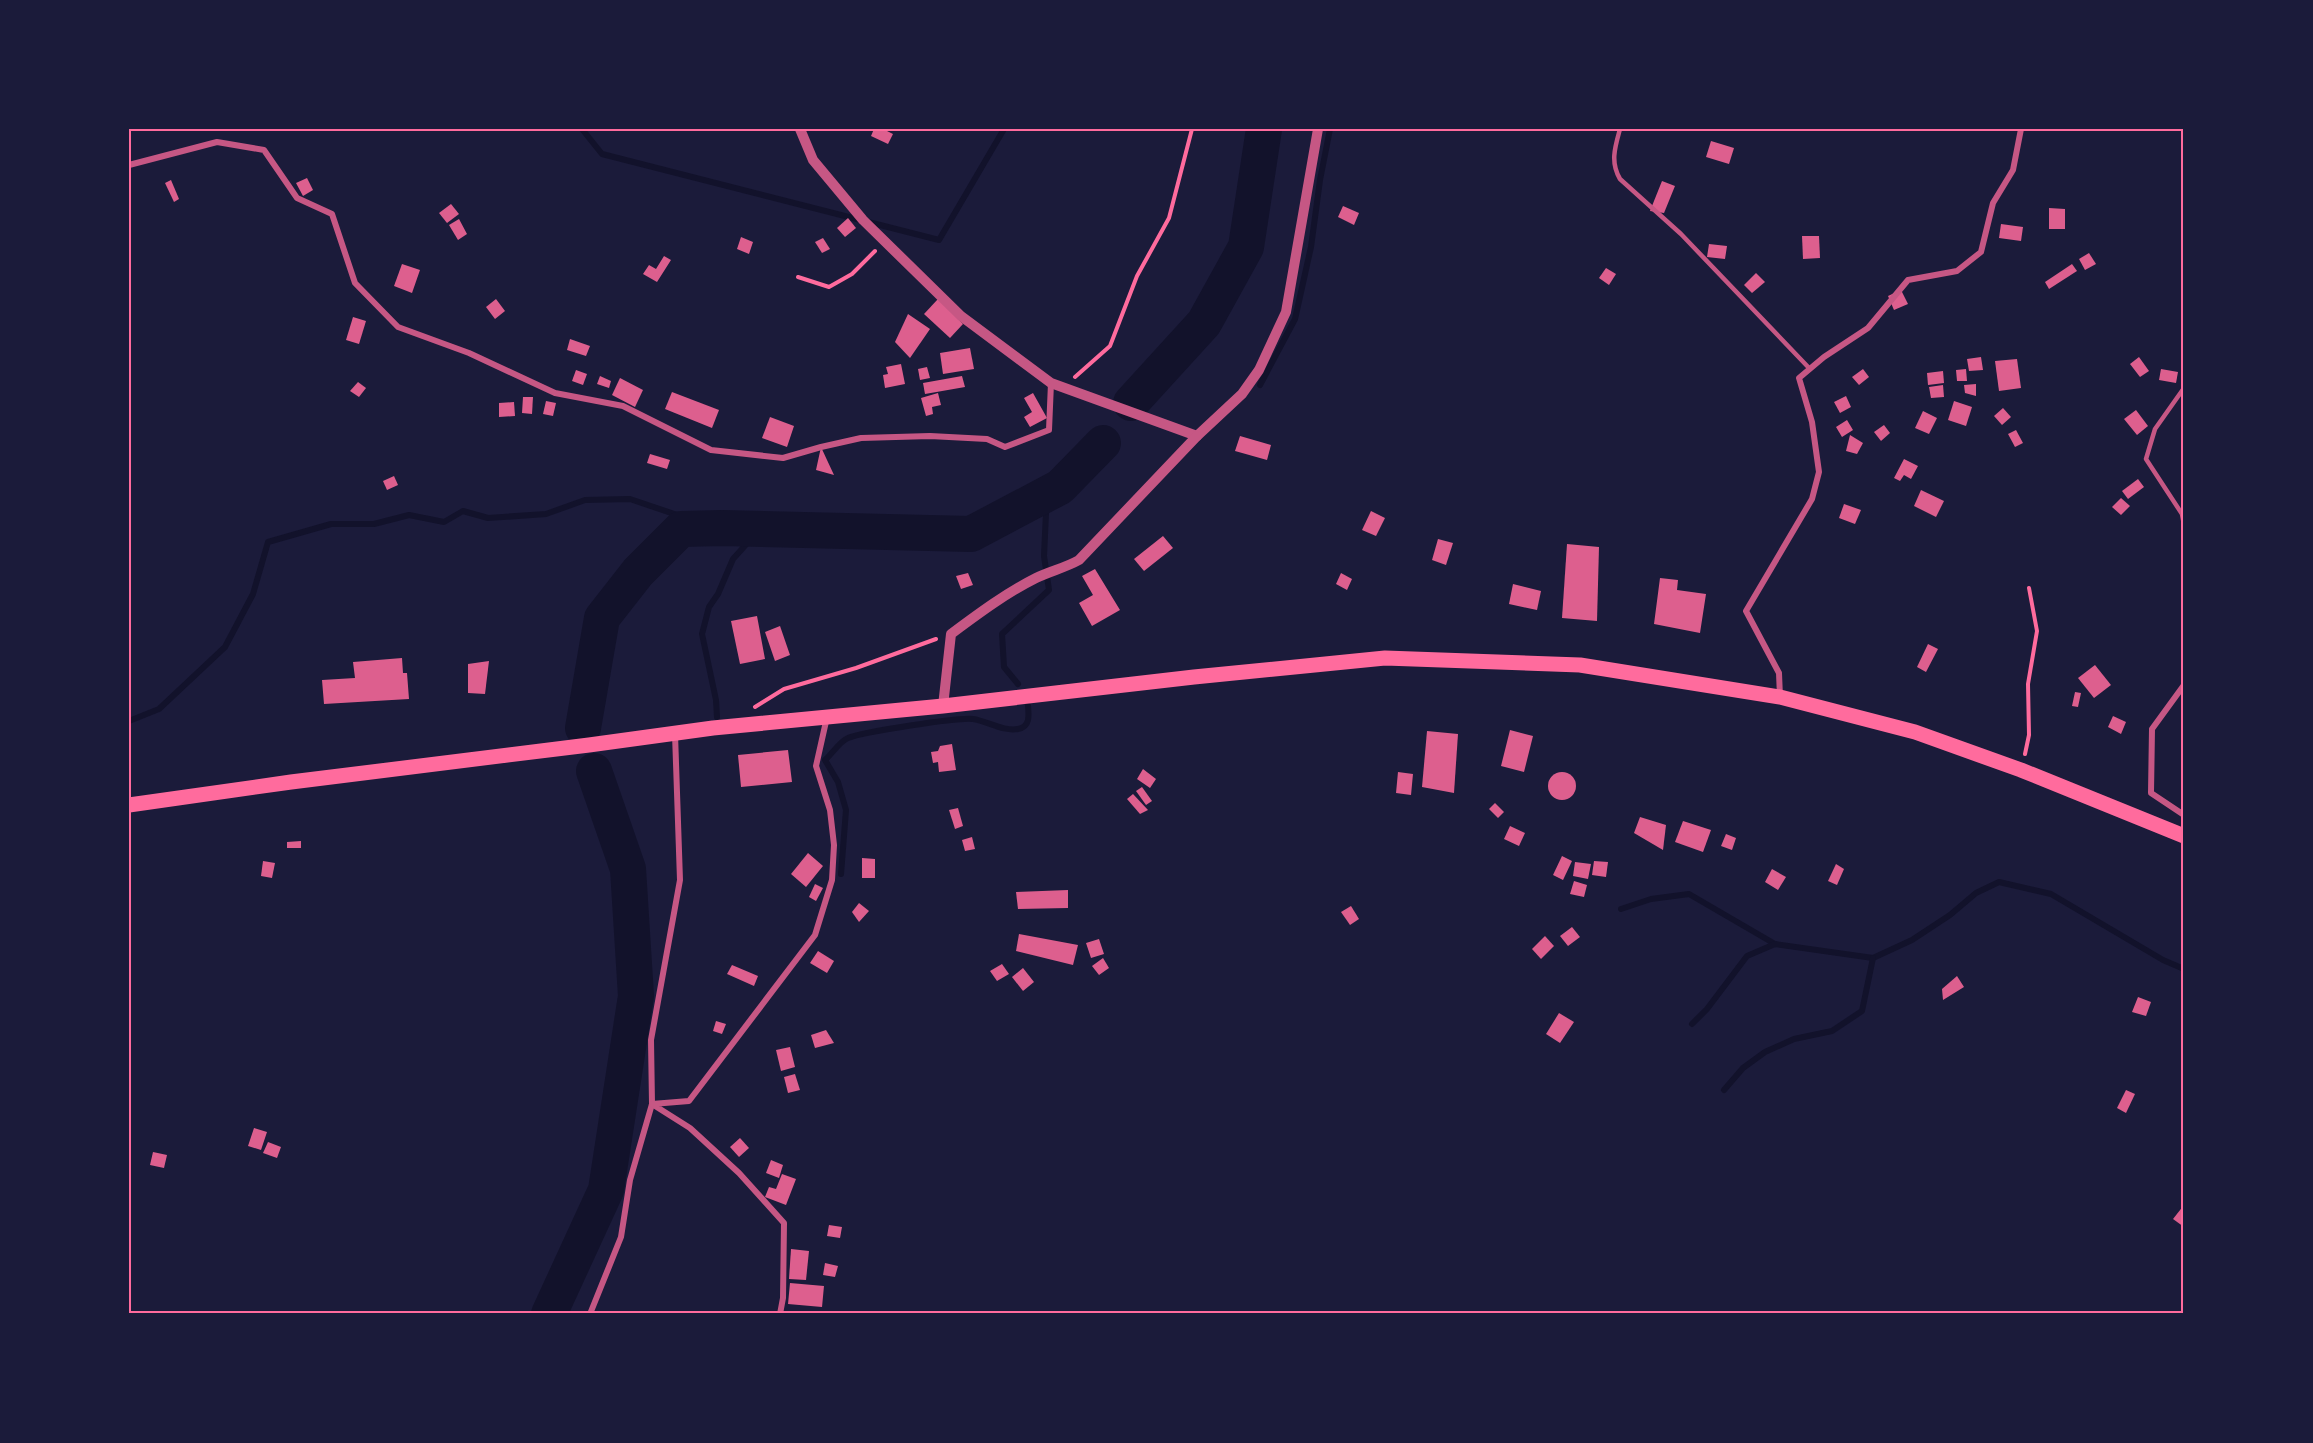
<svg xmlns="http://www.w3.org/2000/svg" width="2313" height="1443" font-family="'Open Sans',sans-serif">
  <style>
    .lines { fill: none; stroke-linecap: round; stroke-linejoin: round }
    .stream { stroke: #12122b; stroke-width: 6 }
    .river { stroke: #12122b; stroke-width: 36 }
    .building { fill: #dd5f8e }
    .path { stroke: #ff6b9d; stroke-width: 4 }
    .service { stroke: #c65784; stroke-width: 4.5 }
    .minor { stroke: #c65784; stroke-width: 6 }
    .tertiary { stroke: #c65784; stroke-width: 10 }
    .primary { stroke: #ff6b9d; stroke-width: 15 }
    .neatline { fill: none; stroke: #ff6b9d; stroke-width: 2 }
  </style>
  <rect width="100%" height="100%" fill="#1b1b3a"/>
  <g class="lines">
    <g class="stream">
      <path d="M582,129L602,154L939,240L1004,129"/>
      <path d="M1260,385L1295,319L1311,247L1320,180L1330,129"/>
      <path d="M1018,684L1004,667L1002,634L1049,590L1044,556L1046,513L1042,497"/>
      <path d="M717,717L716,700L702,634L709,607L718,594L733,559L760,529"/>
      <path d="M129,721L159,709L225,647L253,594L268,542L331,524H374L409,515L444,522L463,511L488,518L546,514L585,500L630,499L692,520L722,528"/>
      <path d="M841,874L846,810L838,782L825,760C832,754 840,741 848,738C862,732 959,717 973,719C987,721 1004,732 1018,729C1030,727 1029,716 1028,706"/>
      <path d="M1621,909L1651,899L1689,894L1775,944"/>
      <path d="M1692,1024L1707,1009L1747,956L1775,944L1873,958L1912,940L1950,915L1976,893L1999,882L2051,894L2163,960L2184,969"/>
      <path d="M1724,1090L1743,1068L1765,1052L1794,1039L1832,1031L1862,1011L1873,958"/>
    </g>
    <g class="river">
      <path d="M1131,403L1204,323L1246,247L1264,129"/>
      <path d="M583,728L602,618L638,572L681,529L722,528L971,534L1060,487L1103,443"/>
      <path d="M549,1314L606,1190L636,996L628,869L594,771"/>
    </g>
  </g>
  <g class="building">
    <path d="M874,129H883L893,134L888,144L871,136Z"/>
    <path d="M1711,141L1734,148L1729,164L1706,157Z"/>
    <path d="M307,178L313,190L303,196L296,183Z"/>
    <path d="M171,180L179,199L174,202L165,183Z"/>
    <path d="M1662,181L1675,186L1664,213L1650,211Z"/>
    <path d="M451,204L459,214L447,223L439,213Z"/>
    <path d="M1343,206L1359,213L1354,225L1338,217Z"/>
    <path d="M2049,208L2065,209V229H2049Z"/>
    <path d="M848,218L856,228L845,237L837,228Z"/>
    <path d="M459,219L467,234L458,240L449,225Z"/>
    <path d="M2001,224L2023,227L2021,241L1999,238Z"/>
    <path d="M1802,236H1819L1820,258L1803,259Z"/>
    <path d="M741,237L753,242L749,254L737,249Z"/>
    <path d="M823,238L830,249L822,253L815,242Z"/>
    <path d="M1709,244L1727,246L1725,259L1707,257Z"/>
    <path d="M2089,253L2096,264L2085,270L2079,259Z"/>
    <path d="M664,256L671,260L657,282L643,274L649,265L656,269Z"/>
    <path d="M402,264L420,270L412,293L394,286Z"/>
    <path d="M2072,264L2077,271L2049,289L2045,282Z"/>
    <path d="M1606,268L1616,274L1609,285L1599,278Z"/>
    <path d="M1756,273L1765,282L1752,293L1744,285Z"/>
    <path d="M1901,290L1908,304L1894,310L1888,296Z"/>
    <path d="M496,299L505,311L495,319L486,307Z"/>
    <path d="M938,299L963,324L950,338L924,314Z"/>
    <path d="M908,314L930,329L910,358L895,342Z"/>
    <path d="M353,317L366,321L359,344L346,340Z"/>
    <path d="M570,339L590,346L586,356L567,350Z"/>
    <path d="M970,348L974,369L943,374L940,353Z"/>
    <path d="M1981,357L1983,370L1969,371L1967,359Z"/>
    <path d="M2139,357L2149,371L2140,377L2130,364Z"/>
    <path d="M2017,359L2021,388L1999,391L1995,361Z"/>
    <path d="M901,364L905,384L885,388L883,375L888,374L886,367Z"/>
    <path d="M927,367L930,378L920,380L918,369Z"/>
    <path d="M1863,369L1869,377L1859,385L1852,377Z"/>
    <path d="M1966,369L1967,381H1957L1956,370Z"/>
    <path d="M2161,369L2178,372L2176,383L2159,380Z"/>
    <path d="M576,370L587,374L583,385L572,381Z"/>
    <path d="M1943,371L1944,383L1928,385L1927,373Z"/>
    <path d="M600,376L611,381L609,388L597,384Z"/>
    <path d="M962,376L965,387L925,394L923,383Z"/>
    <path d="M620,378L643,390L635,407L612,395Z"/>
    <path d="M358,382L366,388L359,397L350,391Z"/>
    <path d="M1976,384V396L1965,393L1964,385Z"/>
    <path d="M1943,385L1944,397L1931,398L1929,387Z"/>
    <path d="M672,392L719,410L712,428L665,409Z"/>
    <path d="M938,393L941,405L932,407L933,414L926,416L921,398Z"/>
    <path d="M1033,393L1047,418L1030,427L1024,417L1032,412L1024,398Z"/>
    <path d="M1846,396L1851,407L1840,413L1834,402Z"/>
    <path d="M523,397H533L532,414L522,413Z"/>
    <path d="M546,401L556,403L553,416L543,414Z"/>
    <path d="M1954,401L1972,407L1966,426L1948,420Z"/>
    <path d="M514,402L515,416L499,417V403Z"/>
    <path d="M2003,408L2011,417L2002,425L1994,416Z"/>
    <path d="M2136,410L2148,426L2137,435L2124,419Z"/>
    <path d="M1923,411L1937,418L1929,434L1915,428Z"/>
    <path d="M770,417L794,426L787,447L762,438Z"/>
    <path d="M1847,420L1853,430L1842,437L1836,427Z"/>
    <path d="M1884,425L1890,433L1881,441L1874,432Z"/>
    <path d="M2016,430L2023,443L2015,447L2008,434Z"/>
    <path d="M1850,435L1863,443L1857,454L1846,451Z"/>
    <path d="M1240,436L1271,445L1267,460L1235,451Z"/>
    <path d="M821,447L827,460L834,475L816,470Z"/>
    <path d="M650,454L670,460L667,469L647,463Z"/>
    <path d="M1904,459L1918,466L1911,479L1904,475L1900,481L1894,478Z"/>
    <path d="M394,476L398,485L387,490L383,481Z"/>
    <path d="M2138,479L2144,487L2128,499L2122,491Z"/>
    <path d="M1921,490L1944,501L1936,517L1914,506Z"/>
    <path d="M2121,498L2130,506L2121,515L2112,507Z"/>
    <path d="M1844,504L1861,510L1855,524L1839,518Z"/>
    <path d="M1371,511L1385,518L1376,536L1362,530Z"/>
    <path d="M1163,536L1173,548L1144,571L1134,559Z"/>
    <path d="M1438,539L1453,543L1446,565L1432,560Z"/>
    <path d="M1567,544L1599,547L1597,621L1562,618Z"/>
    <path d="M1095,569L1120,610L1092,626L1079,603L1093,595L1082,576Z"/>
    <path d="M968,573L973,585L961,589L956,576Z"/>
    <path d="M1341,573L1352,579L1347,590L1336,584Z"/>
    <path d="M1660,578L1678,580L1677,590L1706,594L1700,633L1654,624Z"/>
    <path d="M1513,584L1541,591L1537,610L1509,604Z"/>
    <path d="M757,616L765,659L740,664L731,621Z"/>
    <path d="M780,626L790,655L775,661L765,632Z"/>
    <path d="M1928,644L1938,649L1926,672L1917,667Z"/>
    <path d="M402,658L403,673H407L409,699L324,704L322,680L355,678L353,662Z"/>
    <path d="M489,661L485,694L468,693V664Z"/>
    <path d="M2095,665L2111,685L2094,698L2078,678Z"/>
    <path d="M2075,692L2081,693L2078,707L2072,706Z"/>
    <path d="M2113,716L2126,722L2121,734L2108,727Z"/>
    <path d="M1510,730L1533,736L1524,772L1501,766Z"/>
    <path d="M1427,731L1458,734L1454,793L1422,787Z"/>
    <path d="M952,744L956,770L939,772L938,762L933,763L931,752L938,751L940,746Z"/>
    <path d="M788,750L792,782L741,787L738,755Z"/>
    <path d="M1143,769L1156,779L1150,788L1137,779Z"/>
    <path d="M1398,772L1413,774L1411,795L1396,793Z"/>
    <circle cx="1562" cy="786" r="14"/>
    <path d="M1142,787L1152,801L1146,805L1136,791Z"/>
    <path d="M1133,794L1148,810L1140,814L1127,799Z"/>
    <path d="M1495,803L1504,812L1498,818L1489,809Z"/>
    <path d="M958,808L963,826L955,829L949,810Z"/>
    <path d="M1640,817L1666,825L1663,850L1634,833Z"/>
    <path d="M1683,821L1711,830L1703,852L1675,842Z"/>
    <path d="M1510,826L1525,833L1519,846L1504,839Z"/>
    <path d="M1726,834L1736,838L1732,850L1721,846Z"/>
    <path d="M972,837L975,849L965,851L962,840Z"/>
    <path d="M301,841V848H287V842Z"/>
    <path d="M808,853L823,866L806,887L791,874Z"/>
    <path d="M1562,856L1572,861L1563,880L1553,875Z"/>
    <path d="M862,858L875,859V878H862Z"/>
    <path d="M263,861L275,863L272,878L261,876Z"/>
    <path d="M1594,861L1608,862L1606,877L1592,875Z"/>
    <path d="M1575,862L1591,864L1588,879L1573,876Z"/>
    <path d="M1836,864L1844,869L1837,885L1828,881Z"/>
    <path d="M1772,869L1786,877L1778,890L1765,882Z"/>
    <path d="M1574,881L1587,885L1584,897L1570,894Z"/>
    <path d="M815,884L823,888L816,901L809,897Z"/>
    <path d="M1068,890V908L1018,909L1016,892Z"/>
    <path d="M859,903L869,911L859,922L852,912Z"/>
    <path d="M1351,906L1359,919L1350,925L1341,912Z"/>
    <path d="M1572,927L1580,937L1568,946L1560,936Z"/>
    <path d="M1019,934L1078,945L1073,965L1016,951Z"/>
    <path d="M1545,936L1554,946L1541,959L1532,949Z"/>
    <path d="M1099,939L1104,954L1091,958L1086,943Z"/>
    <path d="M818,951L834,961L827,973L810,963Z"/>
    <path d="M1103,958L1109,968L1099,975L1092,966Z"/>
    <path d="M1002,964L1009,974L997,981L990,971Z"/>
    <path d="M732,965L758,976L754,986L727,974Z"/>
    <path d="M1023,968L1034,982L1023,991L1012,977Z"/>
    <path d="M1957,976L1964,987L1943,1000L1942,989Z"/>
    <path d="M2138,997L2151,1002L2146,1016L2132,1012Z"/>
    <path d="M1559,1013L1574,1022L1560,1043L1546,1034Z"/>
    <path d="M716,1021L726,1024L722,1034L713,1031Z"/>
    <path d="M826,1030L834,1043L815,1048L811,1035Z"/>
    <path d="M790,1047L795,1067L781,1071L776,1050Z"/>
    <path d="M795,1074L800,1090L788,1093L784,1077Z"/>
    <path d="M2126,1090L2135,1094L2126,1113L2117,1108Z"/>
    <path d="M254,1128L267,1132L261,1150L248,1146Z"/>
    <path d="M740,1138L749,1148L739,1157L730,1147Z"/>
    <path d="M268,1142L281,1147L277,1158L263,1153Z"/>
    <path d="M153,1152L167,1155L164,1168L150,1165Z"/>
    <path d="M771,1160L783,1165L779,1178L766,1173Z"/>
    <path d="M782,1174L796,1179L786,1205L765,1197L769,1187L776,1189Z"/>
    <path d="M2184,1205V1227L2173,1219Z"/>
    <path d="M829,1225L842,1227L840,1238L827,1236Z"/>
    <path d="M791,1249L809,1251L806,1280L789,1279Z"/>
    <path d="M825,1263L838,1266L835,1277L823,1275Z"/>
    <path d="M790,1283L824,1286L822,1307L788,1304Z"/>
  </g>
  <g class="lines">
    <g class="path">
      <path d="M798,277L829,287L852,274L875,251"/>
      <path d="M1075,377L1110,346L1137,276L1169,218L1192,129"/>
      <path d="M755,707L784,689L856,668L936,639"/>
      <path d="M2025,754L2029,735L2028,684L2037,631L2029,588"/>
    </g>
    <g class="service">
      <path d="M1620,129C1615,147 1610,162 1620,179L1681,234L1810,369"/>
      <path d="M2184,388L2155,429L2146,459L2182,514L2184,525"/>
    </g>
    <g class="minor">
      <path d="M129,165L217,142L264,150L297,198L332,214L355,283L398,327L469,353L555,393L623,406L711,450L783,458L821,447L861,438L930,436L987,439L1005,447L1049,430L1051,383"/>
      <path d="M2184,685L2152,729L2151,793L2184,815"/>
      <path d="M1780,697L1779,673L1746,611L1812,499L1819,472L1812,422L1799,378L1824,357L1868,328L1908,280L1957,271L1981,252L1993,203L2013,170L2021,129"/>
      <path d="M590,1314L621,1237L630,1180L652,1104L651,1040L680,880L675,734"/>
      <path d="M780,1314L783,1298L784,1223L739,1173L690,1128L652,1104L689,1101L815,935L832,880L834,845L830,810L816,766L827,717"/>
    </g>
    <g class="tertiary">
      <path d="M800,129L813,160L863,220L961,316L1051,383L1197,436"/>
      <path d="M943,706L951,634C978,614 1006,593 1036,578C1050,571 1065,568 1079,560L1197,436L1242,394L1259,370L1286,312L1318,129"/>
    </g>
    <path class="primary" d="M129,805L291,782L589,745L713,728L943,706L1194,677L1385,658L1580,665L1780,697L1915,732L2021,770L2184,836"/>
  </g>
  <rect width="2313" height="1443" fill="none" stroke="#1b1b3a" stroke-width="261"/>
  <rect x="130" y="130" width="2052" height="1182" class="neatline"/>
</svg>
